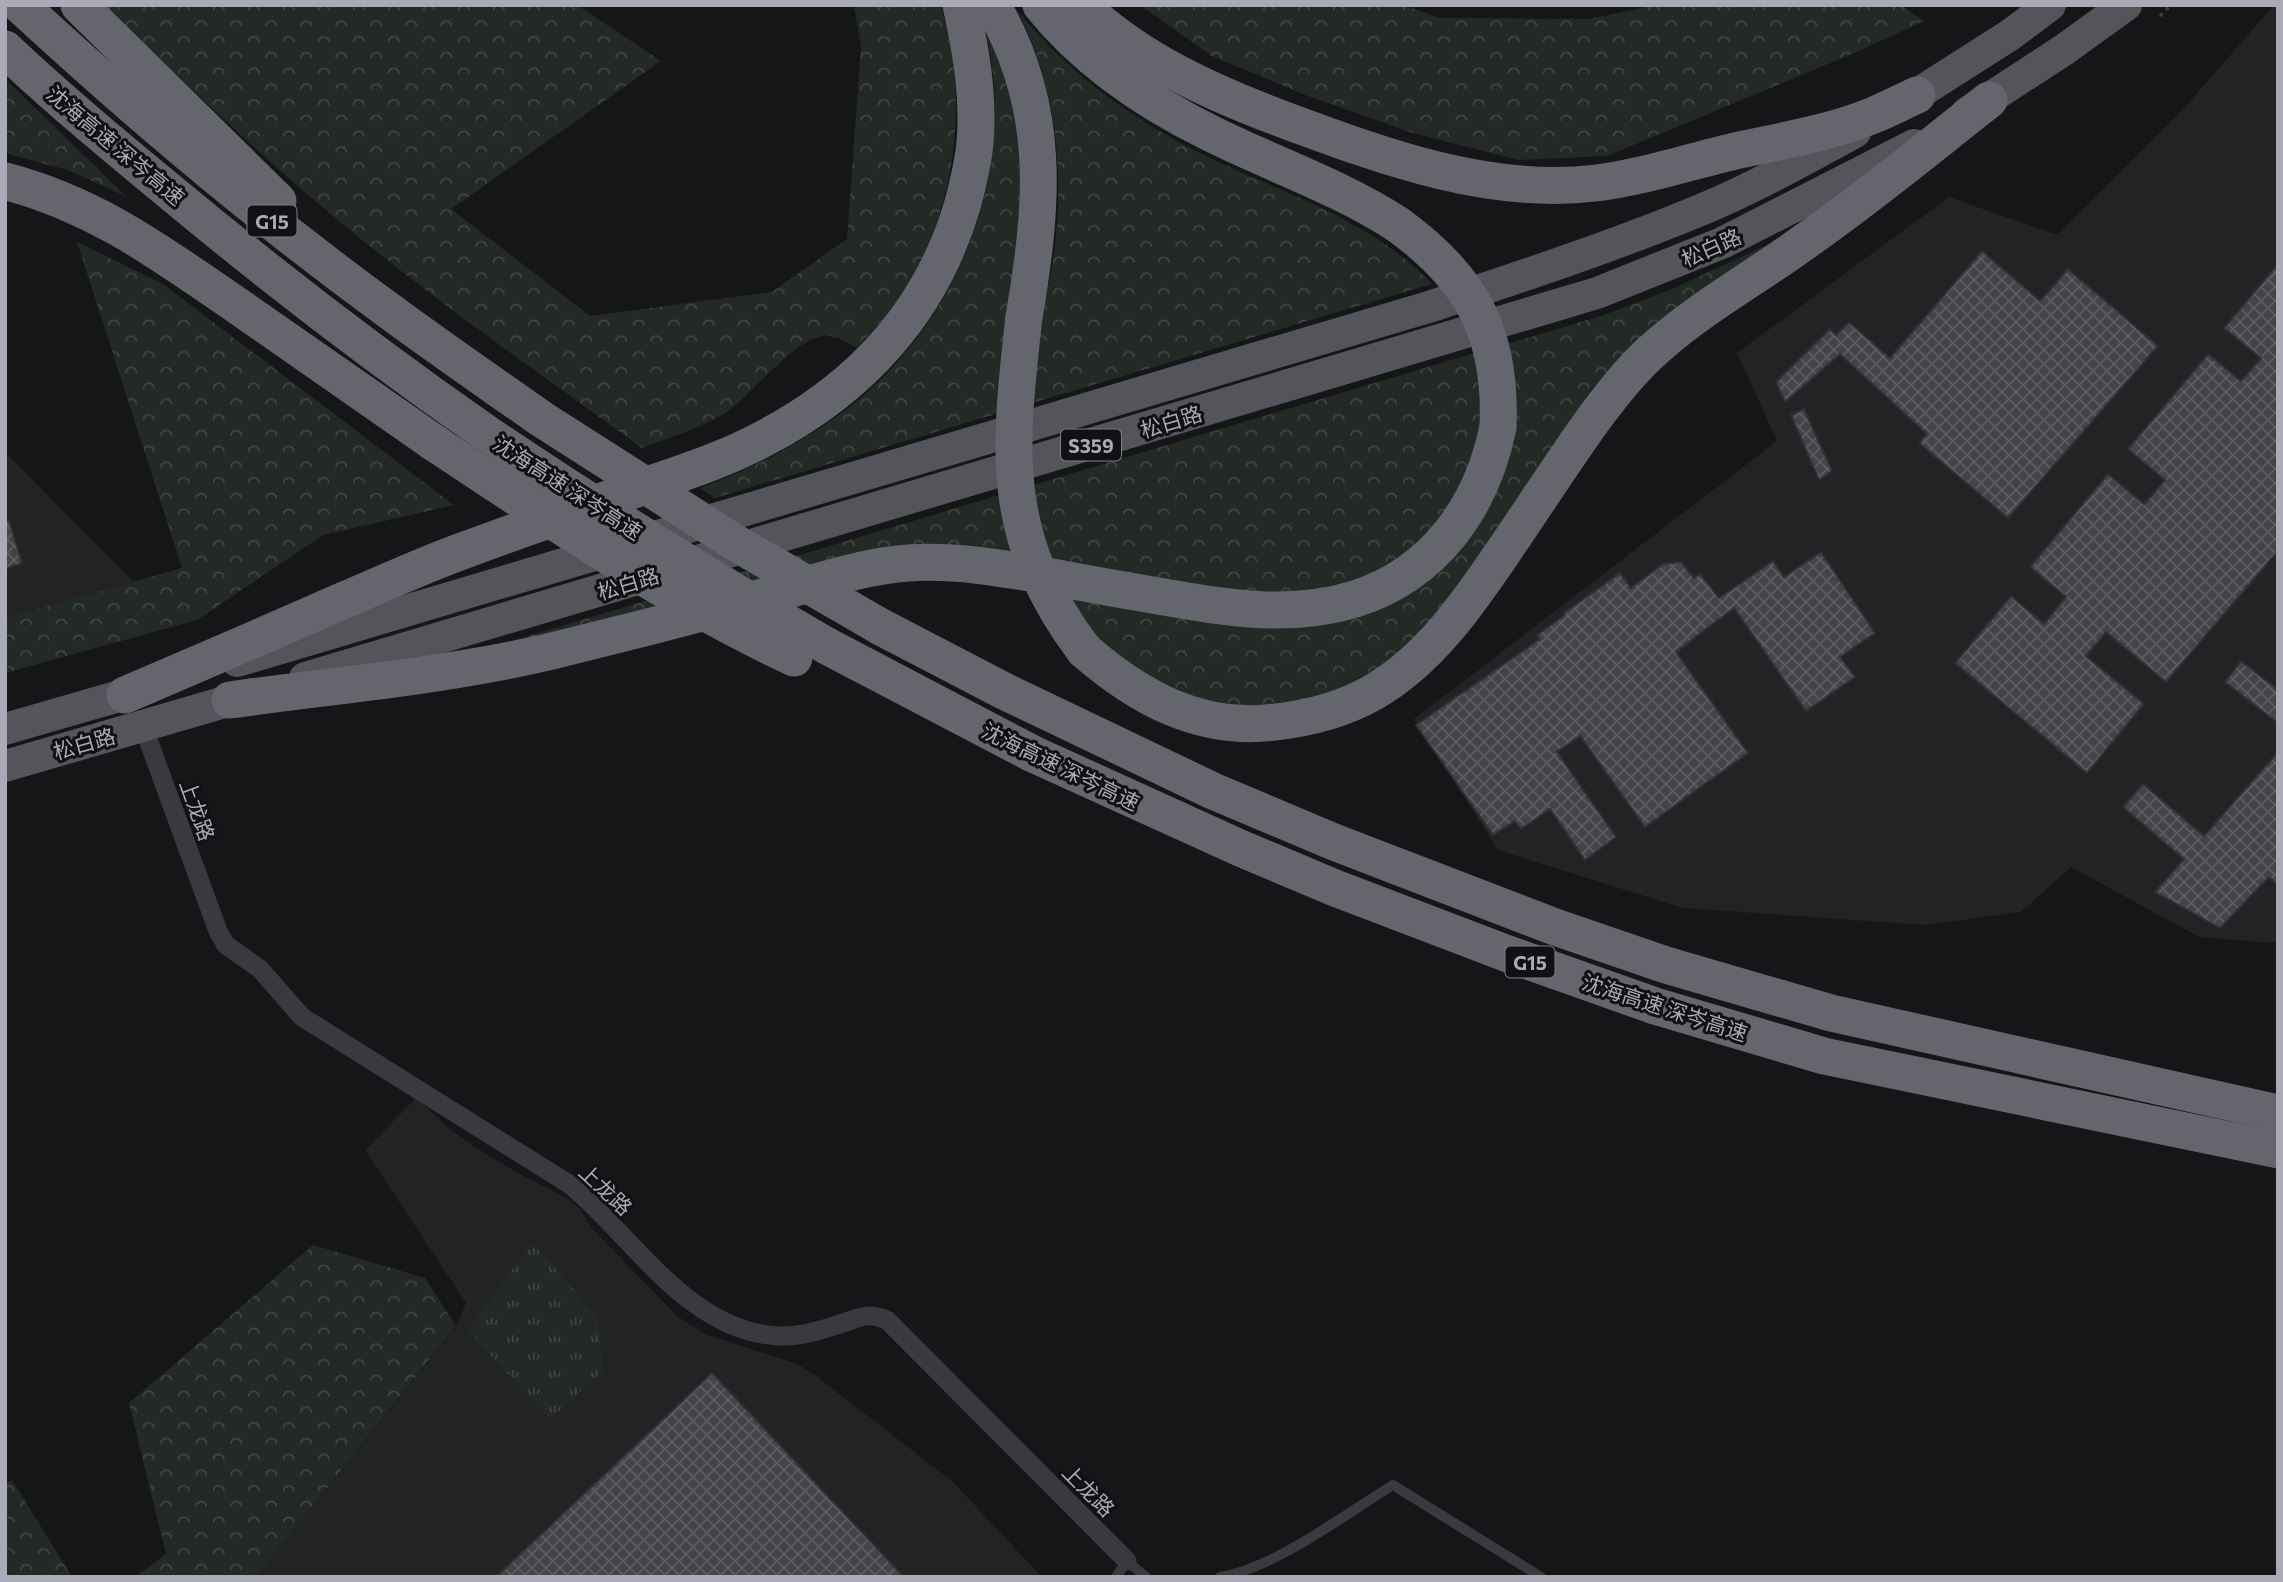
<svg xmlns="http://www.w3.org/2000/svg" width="2283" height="1582" font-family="Commissioner,'Noto Sans SC',sans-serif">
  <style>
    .built { fill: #232225 }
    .forest { fill: url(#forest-crowns) }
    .park { fill: url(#park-tufts) }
    .building { fill: url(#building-cross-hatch); stroke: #313033; stroke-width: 2 }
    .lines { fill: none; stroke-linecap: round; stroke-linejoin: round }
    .path { stroke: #3e3e43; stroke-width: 3.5; stroke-dasharray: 3.5 5; stroke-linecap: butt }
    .service { stroke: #3a393e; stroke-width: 10 }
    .minor { stroke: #3a393e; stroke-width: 19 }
    .primary { stroke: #54545b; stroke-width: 32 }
    .motorway { stroke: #64656d; stroke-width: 37 }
    .motorway-bridge { stroke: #64656d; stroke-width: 37 }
    .labels { text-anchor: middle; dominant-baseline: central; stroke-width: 6; stroke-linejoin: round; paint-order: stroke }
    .shield { fill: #111113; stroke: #7c7d85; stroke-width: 2 }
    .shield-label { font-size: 19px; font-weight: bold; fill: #aaabb6 }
    .street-label { font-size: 21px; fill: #aaabb6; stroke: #111113 }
  </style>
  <defs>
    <pattern id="forest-crowns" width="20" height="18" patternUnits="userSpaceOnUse" patternTransform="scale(1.75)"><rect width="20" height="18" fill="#232a25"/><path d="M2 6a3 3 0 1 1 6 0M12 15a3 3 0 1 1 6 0" fill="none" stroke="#404642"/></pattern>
    <pattern id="park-tufts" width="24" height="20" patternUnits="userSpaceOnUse" patternTransform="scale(1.75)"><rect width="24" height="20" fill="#232a25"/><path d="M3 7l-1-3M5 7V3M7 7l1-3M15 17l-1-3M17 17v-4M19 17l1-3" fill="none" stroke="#404642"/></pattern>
    <pattern id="building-cross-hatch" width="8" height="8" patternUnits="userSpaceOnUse" patternTransform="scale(1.75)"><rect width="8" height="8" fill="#444348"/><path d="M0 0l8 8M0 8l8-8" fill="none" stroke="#5c5b60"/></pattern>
  </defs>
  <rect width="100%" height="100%" fill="#161618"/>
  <g class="built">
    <path d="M2274,5H2278V941L2272,943L2199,937L2071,867L2021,912L1925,925L1683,908L1498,850L1414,719L1777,441L1737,353L1949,197L2057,235L2178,115Z"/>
    <path d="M5,452L134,582L5,618Z"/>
    <path d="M416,1098L451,1130L478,1149L521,1175L567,1198L579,1208L591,1227L677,1316L705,1334L797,1364L815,1375L952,1481L1042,1577H256L456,1327L466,1303L365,1150Z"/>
  </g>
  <g class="forest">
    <path d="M105,5H577L661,61L451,209L590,316L772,292L847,239L861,47L854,5H941C945,24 951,44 953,63C964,150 942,246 886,316C877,327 867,337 857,348C846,342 836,334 823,336C793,339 750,398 722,415C697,429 669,438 642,448C546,378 448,310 356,235C268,164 186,84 105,5Z"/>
    <path d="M1140,5H1403L1440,18L1589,19L1656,5H1901L1924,21L1852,54L1607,156L1518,160L1413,133L1308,96L1212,56Z"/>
    <path d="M1018,11C1067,72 1131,119 1202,154C1281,193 1370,218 1432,284L1029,404C1032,376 1034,347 1040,319C1043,302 1050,285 1052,267C1066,180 1058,90 1018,11Z"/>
    <path d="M987,36C1048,153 1006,290 996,414L715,498L700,488C768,463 839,424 889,371C973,282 1013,156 987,36Z"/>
    <path d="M5,79L127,197L68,170L5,153Z"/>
    <path d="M1810,225L1714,284L1477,564L1427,628L1368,678L1300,704L1225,707L1155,685L1095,640L1063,594L1197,618L1441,567L1507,344L1604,315L1672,289Z"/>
    <path d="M77,242L163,284L454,505L323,535L197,620L5,673V618L182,568Z"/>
    <path d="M1478,352L1485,392L1478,450L1448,515L1390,568L1319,594H1248L981,550L485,649Z"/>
    <path d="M313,1245L425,1278L456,1326L256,1577H135L166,1554L129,1403Z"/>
    <path d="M12,1480L72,1577H5V1484Z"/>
  </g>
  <path class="park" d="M533,1243L598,1318L603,1371L550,1419L468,1331L498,1288Z"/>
  <g class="building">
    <path d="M1982,251L2040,301L2068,269L2158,346L2008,518L1919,443L1927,434L1840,354L1785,402L1776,382L1830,329L1836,335L1849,322L1890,358Z"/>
    <path d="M2278,264V551L2166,682L2106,632L2086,656L2144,704L2087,773L1955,663L2011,596L2044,624L2066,597L2030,567L2108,474L2144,504L2165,480L2128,449L2208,354L2241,381L2261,358L2224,328Z"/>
    <path d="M1804,409L1832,471L1819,480L1791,415Z"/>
    <path d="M9,521L22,563L5,569V522Z"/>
    <path d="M1821,552L1875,633L1840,657L1855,677L1806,711L1734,608L1676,652L1748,753L1645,827L1580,736L1557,752L1616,837L1585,860L1550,809L1521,829L1515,821L1493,835L1416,725L1540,639L1537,635L1565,615L1564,613L1620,573L1631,588L1663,564L1681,562L1694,578L1700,574L1719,598L1773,561L1784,577Z"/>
    <path d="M2241,661L2278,690V723L2225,682Z"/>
    <path d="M2278,752V885L2269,877L2220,928L2155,892L2184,859L2123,807L2143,784L2204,836Z"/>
    <path d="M712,1373L904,1577H496Z"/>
  </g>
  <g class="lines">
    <path class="path" d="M2160,16L2171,5"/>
    <g class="service">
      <path d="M1116,1577L1127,1561L1146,1577"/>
      <path d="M1220,1577C1275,1568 1344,1515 1393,1485L1541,1577"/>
    </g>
    <path class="minor" d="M143,726L218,931L226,945L260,969L302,1017L569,1184C633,1236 688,1332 779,1336C801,1337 825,1329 846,1322C854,1319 864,1315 872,1316C877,1316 883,1319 887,1320L1127,1561"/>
    <g class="primary">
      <path d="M1897,107L2010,35L2050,5"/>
      <path d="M1967,113L2065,49L2126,5"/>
      <path d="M237,661L1432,306C1523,276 1614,246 1703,209C1755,187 1806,159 1855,132"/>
      <path d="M305,678L1597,293L1722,243L1914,145"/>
      <path d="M5,729L147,688"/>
      <path d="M5,766L252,694"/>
    </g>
    <g class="motorway">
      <path d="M20,5C137,113 259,216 388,310C438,347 489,382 540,418"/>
      <path d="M79,5L278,201"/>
      <path d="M992,5C1052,107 1043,205 1024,317"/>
      <path d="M1041,5C1085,60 1147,102 1210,133C1272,164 1338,186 1397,224"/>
      <path d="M1081,5C1137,59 1210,92 1282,119C1382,156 1488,196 1596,183C1643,177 1689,162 1735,151C1781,141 1830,133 1874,115C1888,109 1902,102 1917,95"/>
      <path d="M5,49C59,100 117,148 174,195C274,278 377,357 483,431"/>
      <path d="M5,181C96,205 159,252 235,304C301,350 367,396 433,442"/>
      <path d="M881,627L1004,691L1213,791L1334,842L1555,927L1666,965L1831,1013L2278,1113"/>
      <path d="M827,646L1033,754L1240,848L1335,888L1508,954L1655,1006L1824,1056L2278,1150"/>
      <path d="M1084,650C1139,698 1201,732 1276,722C1310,718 1342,710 1372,693C1434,658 1475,593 1514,536C1541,496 1567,456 1595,417C1614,392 1634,366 1659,345C1705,305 1758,276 1807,240C1870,196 1929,147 1989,100"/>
      <path d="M125,695C197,664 270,633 342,601C383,584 423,565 465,550C524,528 583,508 642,487C682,473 723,460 761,440C860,389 932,311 963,203C968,184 973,163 975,143C979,96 971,51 961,5"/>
      <path d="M230,700C337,685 447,676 552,651C626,633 700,614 774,594C818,582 863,566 909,563C956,560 1001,568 1047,576C1088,584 1129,591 1170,598C1232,609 1293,618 1355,599C1434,574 1482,507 1498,427"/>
    </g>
    <g class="motorway-bridge">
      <path d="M1397,224C1472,278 1502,334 1498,427"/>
      <path d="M1024,317C1009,450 999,537 1084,650"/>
      <path d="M540,418L734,542L881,627"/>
      <path d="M483,431C595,507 710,578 827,646"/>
      <path d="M433,442C550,520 666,598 794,658"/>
    </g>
  </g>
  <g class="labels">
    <g class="shield">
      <rect x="247.5" y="205.5" width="49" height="31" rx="5"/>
      <rect x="1061" y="429.5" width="60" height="31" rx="5"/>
      <rect x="1505.5" y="946.5" width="49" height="31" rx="5"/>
    </g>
    <g class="shield-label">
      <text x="272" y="221">G15</text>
      <text x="1091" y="445">S359</text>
      <text x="1530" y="962">G15</text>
    </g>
    <g class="street-label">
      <text transform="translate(116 145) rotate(40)">沈海高速 深岑高速</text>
      <text transform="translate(1711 247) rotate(-24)">松白路</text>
      <text transform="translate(1171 421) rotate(-17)">松白路</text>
      <text transform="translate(568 487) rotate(33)">沈海高速 深岑高速</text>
      <text transform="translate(628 583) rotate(-17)">松白路</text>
      <text transform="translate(84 743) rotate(-16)">松白路</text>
      <text transform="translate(1061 766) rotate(26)">沈海高速 深岑高速</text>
      <text transform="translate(198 810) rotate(70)">上龙路</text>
      <text transform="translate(1665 1007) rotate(18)">沈海高速 深岑高速</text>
      <text transform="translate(606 1189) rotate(43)">上龙路</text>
      <text transform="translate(1089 1490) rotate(45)">上龙路</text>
    </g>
  </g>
  <rect width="2283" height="1582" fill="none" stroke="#aaabb6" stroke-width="14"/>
</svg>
